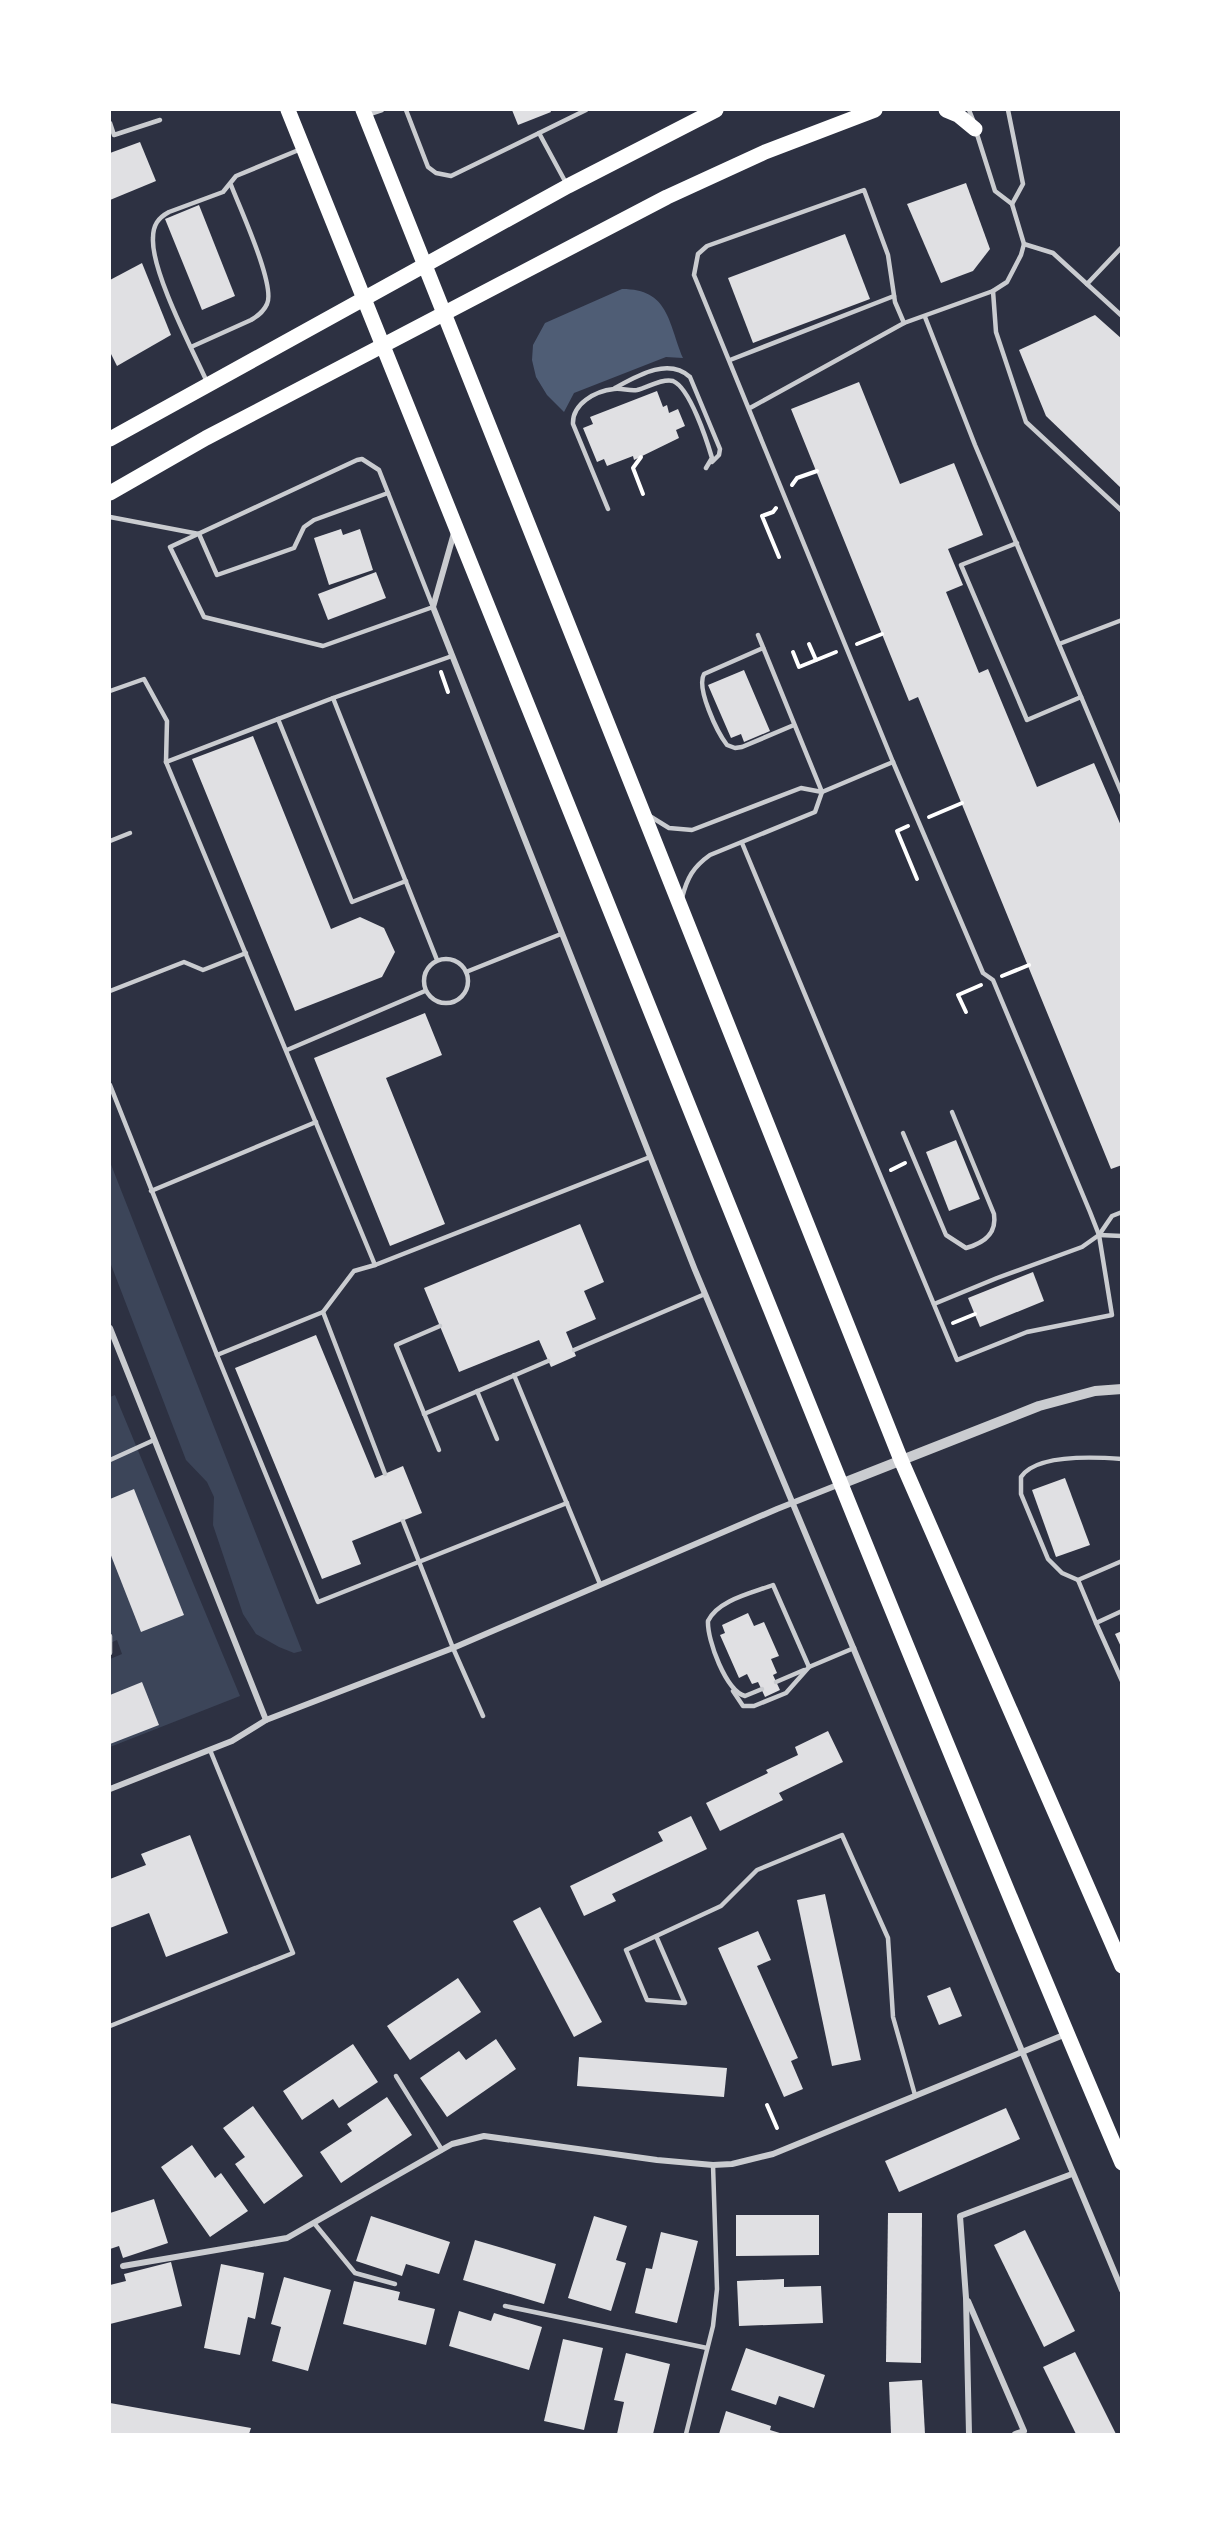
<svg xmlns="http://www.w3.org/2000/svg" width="1231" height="2544" font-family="'Fira Sans Condensed',sans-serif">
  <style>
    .green { fill: #3c4559 }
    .water { fill: #4f5d75 }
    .building { fill: #e0e0e3 }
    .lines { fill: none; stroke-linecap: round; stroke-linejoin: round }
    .path { stroke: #fff; stroke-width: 4 }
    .service { stroke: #caccd0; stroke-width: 4.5 }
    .minor { stroke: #caccd0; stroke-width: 6 }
    .tertiary { stroke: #caccd0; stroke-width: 10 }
    .primary { stroke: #fff; stroke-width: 15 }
    .trunk { stroke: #fff; stroke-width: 15 }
  </style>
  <rect width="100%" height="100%" fill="#2d3142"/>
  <g class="green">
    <path d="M110,1162L302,1651L294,1653L279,1647L256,1634L243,1614L213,1525L214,1497L207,1482L186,1460L110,1262Z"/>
    <path d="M115,1395L240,1696L110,1747V1708L115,1706L110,1691V1659L122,1654L117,1640L110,1643V1397Z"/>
  </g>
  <path class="water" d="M622,289C669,289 668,322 683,358L666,357L574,393L564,412L547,395L536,377L532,360L533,345L545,323Z"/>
  <g class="building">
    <path d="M512,110H550L551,112L518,125Z"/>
    <path d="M140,142L156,181L110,200V153Z"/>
    <path d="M966,183L990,249L973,271L941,283L907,204Z"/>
    <path d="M199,205L235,296L202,310L165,219Z"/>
    <path d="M845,234L870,299L753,343L728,278Z"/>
    <path d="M142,263L171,335L117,366L110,352V280Z"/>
    <path d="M1095,315L1122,339V489L1046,416L1019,350Z"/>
    <path d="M859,382L900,484L954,463L983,535L948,549L963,585L946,592L979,673L988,669L1037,787L1094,763L1122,828V1165L1111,1169L918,697L909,701L791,409Z"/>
    <path d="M657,391L663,407L667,405L669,413L678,409L685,426L676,430L679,438L634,460L633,456L607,466L604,459L597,462L583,428L593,424L590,417Z"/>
    <path d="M341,529L343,535L360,529L373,570L329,585L314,538Z"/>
    <path d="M376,572L386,598L328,620L318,594Z"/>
    <path d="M744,670L770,731L744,742L741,734L731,738L708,685Z"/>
    <path d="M253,736L331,929L360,917L384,928L395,952L382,977L295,1011L192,759Z"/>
    <path d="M425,1013L442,1055L386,1078L445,1224L390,1246L314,1058Z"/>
    <path d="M956,1140L980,1199L949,1211L926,1152Z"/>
    <path d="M580,1224L604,1282L584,1291L596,1319L566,1332L576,1356L551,1367L539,1340L459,1372L424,1288Z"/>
    <path d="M1033,1272L1044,1301L980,1327L968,1298Z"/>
    <path d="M316,1335L375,1478L403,1466L422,1513L352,1541L361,1564L322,1579L235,1368Z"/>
    <path d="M1065,1478L1090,1545L1056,1557L1032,1490Z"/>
    <path d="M134,1489L184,1615L141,1632L110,1553V1499Z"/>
    <path d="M748,1613L754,1626L764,1622L779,1656L771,1659L777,1673L773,1675L780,1690L765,1697L758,1682L752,1684L747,1674L739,1678L720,1635L725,1633L722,1625Z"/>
    <path d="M1122,1631V1649L1115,1634Z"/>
    <path d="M142,1682L159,1725L110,1744V1695Z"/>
    <path d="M828,1731L843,1762L779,1793L783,1800L720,1831L706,1803L768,1773L766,1770L798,1755L795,1747Z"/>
    <path d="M691,1816L707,1849L612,1894L616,1901L584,1916L570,1886L663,1841L658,1832Z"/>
    <path d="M190,1835L228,1933L166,1957L149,1913L110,1928V1879L146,1865L141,1854Z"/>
    <path d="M825,1894L861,2060L832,2066L797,1900Z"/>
    <path d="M540,1907L602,2022L574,2037L513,1921Z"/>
    <path d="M758,1931L771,1960L757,1966L798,2058L791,2061L803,2089L784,2097L718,1948Z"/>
    <path d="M458,1978L481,2012L410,2060L387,2026Z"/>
    <path d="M950,1987L962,2016L939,2025L927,1996Z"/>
    <path d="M496,2039L516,2069L447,2117L420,2078L459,2051L466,2060Z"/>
    <path d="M353,2044L378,2082L339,2108L333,2099L302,2120L283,2091Z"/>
    <path d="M579,2057L727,2068L724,2097L577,2086Z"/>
    <path d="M387,2097L412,2135L341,2183L320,2152L352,2131L347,2124Z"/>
    <path d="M253,2106L303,2176L264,2204L235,2164L245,2157L223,2128Z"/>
    <path d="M1006,2108L1020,2139L899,2192L885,2161Z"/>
    <path d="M192,2145L215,2178L221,2173L248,2211L210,2237L161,2167Z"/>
    <path d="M154,2199L168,2243L123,2258L119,2246L110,2249V2213Z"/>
    <path d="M888,2213H922L921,2363L886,2362Z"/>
    <path d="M736,2215H819V2255L736,2256Z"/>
    <path d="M371,2216L450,2242L439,2274L406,2264L402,2276L356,2261Z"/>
    <path d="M594,2216L627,2226L616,2260L626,2263L611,2311L568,2298Z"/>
    <path d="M1025,2230L1075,2331L1044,2347L994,2245Z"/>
    <path d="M661,2232L698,2241L677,2323L635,2313L646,2268L652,2269Z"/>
    <path d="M475,2240L556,2264L544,2304L463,2280Z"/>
    <path d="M171,2262L182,2306L110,2324V2285L126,2281L124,2274Z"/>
    <path d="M221,2264L264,2273L255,2319L248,2317L240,2355L204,2348Z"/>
    <path d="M284,2277L331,2290L308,2371L272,2361L281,2327L271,2324Z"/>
    <path d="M784,2279V2287L821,2286L823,2323L739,2326L737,2281Z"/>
    <path d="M354,2281L400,2292L398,2300L435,2309L426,2345L343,2324Z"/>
    <path d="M459,2311L491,2321L494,2313L542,2327L529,2370L449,2346Z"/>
    <path d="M563,2339L603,2348L584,2430L544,2421Z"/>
    <path d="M746,2348L825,2375L814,2408L779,2396L776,2405L731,2390Z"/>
    <path d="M1075,2352L1116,2434H1076L1043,2367Z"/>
    <path d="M626,2353L670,2364L653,2434H617L624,2402L614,2400Z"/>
    <path d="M922,2380L925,2434H891L889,2382Z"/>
    <path d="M110,2403L251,2428L249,2434H110Z"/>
    <path d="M726,2411L771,2426L770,2430L783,2434H719Z"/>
  </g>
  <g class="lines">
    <g class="path">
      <path d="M641,457L633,468L643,494"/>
      <path d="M792,485L797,478L817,471"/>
      <path d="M776,508L773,512L762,516L779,557"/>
      <path d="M809,644L816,660"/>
      <path d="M857,644L882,634"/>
      <path d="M793,652L799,667L836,652"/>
      <path d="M441,672L448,692"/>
      <path d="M929,817L962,803"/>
      <path d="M908,826L897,831L917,879"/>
      <path d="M1002,976L1029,965"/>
      <path d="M966,1012L958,995L981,985"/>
      <path d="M891,1170L905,1163"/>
      <path d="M953,1323L975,1314"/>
      <path d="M767,2105L777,2128"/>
    </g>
    <g class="service">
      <path d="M406,110L428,167L436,173L451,176L586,110"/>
      <path d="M969,110L973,120"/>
      <path d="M1008,110L1023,184L1012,204"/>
      <path d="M367,115L382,110"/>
      <path d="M110,123L114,135L160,120"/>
      <path d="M539,133L566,183"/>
      <path d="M1024,244L1053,253L1122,316"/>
      <path d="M1087,284L1122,247"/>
      <path d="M993,291L996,332L1026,422L1122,511"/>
      <path d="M925,317L975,445L1122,794"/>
      <path d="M904,323L993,291L1007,282L1021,255L1024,244L1012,204L995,191L976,131"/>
      <path d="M191,347L251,320C258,316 264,311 267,304C276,286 239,206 231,185"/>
      <path d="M730,360L894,296"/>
      <path d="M207,382C192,349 151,271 153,238C153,225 158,218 169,212L223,192L236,176L301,149"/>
      <path d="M615,388C637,376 668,357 690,377L720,449L719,455L712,462"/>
      <path d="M362,459L379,470L433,607L323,646L204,617L170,547L357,460Z"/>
      <path d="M608,509L573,424C572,404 595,391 614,389C622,388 629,391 637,390C647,388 662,378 673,381C690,388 707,441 712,458L706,468"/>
      <path d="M110,517L199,534L217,575L294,548L304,527L314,520L388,493"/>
      <path d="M1017,543L961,565L1027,720L1081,697"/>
      <path d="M1059,644L1122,620"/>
      <path d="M763,648L704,674C696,688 717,732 727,745L735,748L742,747L794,725"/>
      <path d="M110,691L144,679L167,721L166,762L375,1265L650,1157"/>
      <path d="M278,719L352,902L406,881"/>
      <path d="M166,762L333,698"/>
      <path d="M648,815L669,828L692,830L801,788L822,792L893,762L694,275L698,254L707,246L864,190L888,255L895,302L904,323L750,408"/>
      <path d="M110,841L130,833"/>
      <path d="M742,843L957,1360L1027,1332L1112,1315L1099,1235L1090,1212L993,980L983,973L893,762"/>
      <path d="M682,898C687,878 693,867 710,855L815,812L822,792L758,635"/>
      <circle cx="446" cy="981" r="22"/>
      <path d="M437,960L333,698L452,656"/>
      <path d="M466,972L561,934"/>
      <path d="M110,991L184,962L203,970L246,953"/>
      <path d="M287,1050L425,991"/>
      <path d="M110,1085L217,1355"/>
      <path d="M903,1133L946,1235L966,1248C984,1243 997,1234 994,1214L952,1112"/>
      <path d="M151,1191L316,1122"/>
      <path d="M1099,1235L1122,1236"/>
      <path d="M375,1265L354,1271L323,1312L217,1355L318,1602L567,1503"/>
      <path d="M934,1304L997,1278L1082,1247L1099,1235L1112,1216L1122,1212"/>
      <path d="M323,1312L385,1474"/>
      <path d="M574,1350L705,1294"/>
      <path d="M514,1375L600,1584"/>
      <path d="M477,1391L497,1439"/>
      <path d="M424,1414L548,1361"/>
      <path d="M439,1450L396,1345L440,1326"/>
      <path d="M110,1460L154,1440"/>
      <path d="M403,1521L453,1648L483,1716"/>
      <path d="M1078,1580L1062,1573L1048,1559L1021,1494V1477C1036,1454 1096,1457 1122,1459"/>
      <path d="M1122,1611L1096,1623L1122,1681"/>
      <path d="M1096,1623L1078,1580L1122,1561"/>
      <path d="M110,1636V1653"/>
      <path d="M776,1682L804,1670"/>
      <path d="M762,1689L745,1696C726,1691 707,1640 708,1621C718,1600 752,1593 773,1585L809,1667L854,1648"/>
      <path d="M733,1691L743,1706H754L786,1693L809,1667"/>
      <path d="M656,1936L685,2003L647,2000L626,1950L721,1906L757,1870L842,1835L888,1938L893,2017L915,2095"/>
      <path d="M110,2026L293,1953L210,1750"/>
      <path d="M396,2076L442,2150"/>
      <path d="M314,2223L355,2273L395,2284"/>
      <path d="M505,2306L707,2348"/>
      <path d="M686,2434L713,2326L717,2289L713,2165"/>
    </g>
    <g class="minor">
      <path d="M454,533L433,607L695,1270L1122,2290"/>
      <path d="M110,1328L266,1720"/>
      <path d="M110,1789L232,1741L266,1720L453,1648L777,1509L840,1484"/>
      <path d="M123,2266L287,2238L452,2144L484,2136L657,2160L713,2165L732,2164L773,2154L1066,2034"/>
      <path d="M968,2301L1024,2431L1015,2434"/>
      <path d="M969,2434L966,2298L960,2216L1072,2174"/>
    </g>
    <path class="tertiary" d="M841,1484L1039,1406L1095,1391L1122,1389"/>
    <g class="primary">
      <path d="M946,110L958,115L975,129"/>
      <path d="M110,439L568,186L716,110"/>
      <path d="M110,493L206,438L667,197L765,152L875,110"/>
    </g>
    <g class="trunk">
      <path d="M288,110C391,372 499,633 604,895C774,1318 943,1743 1122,2163"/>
      <path d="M363,110L901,1460L1122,1966"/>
    </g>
  </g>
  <rect width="1231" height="2544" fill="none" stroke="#ffffff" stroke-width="222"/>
</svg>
